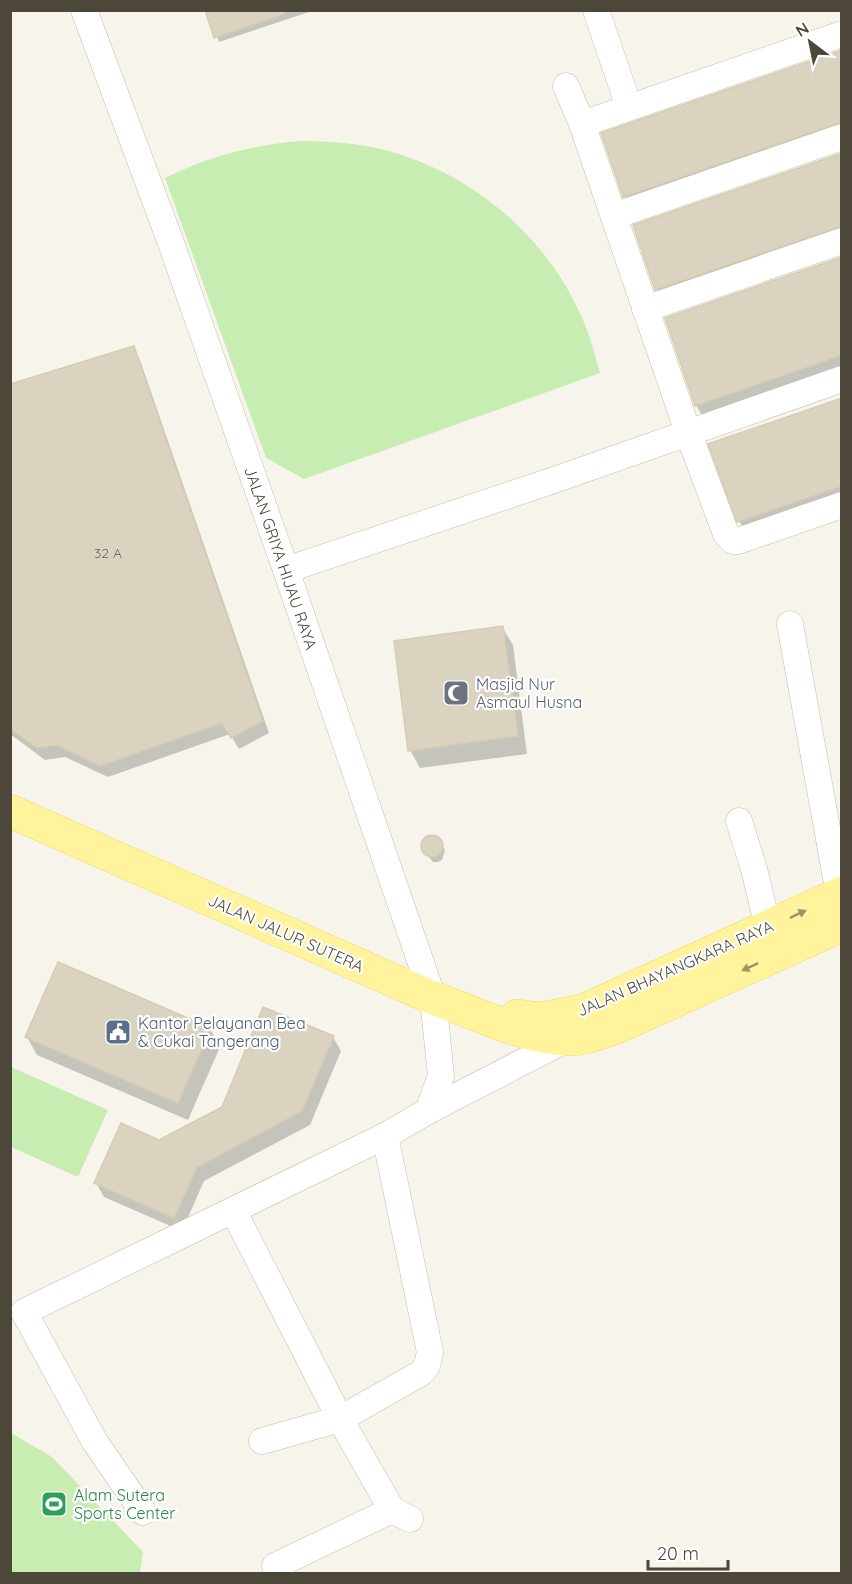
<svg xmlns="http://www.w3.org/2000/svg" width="852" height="1584" font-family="Quicksand,sans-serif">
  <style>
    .green { fill: #c8edb2 }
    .shadow { fill: #0003 }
    .building { fill: #d9d3c0; stroke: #d5cdb2; stroke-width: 1.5 }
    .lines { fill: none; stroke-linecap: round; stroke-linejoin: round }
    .minor-casing { stroke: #c3bfad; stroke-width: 27 }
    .major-casing { stroke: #eddb63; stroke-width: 34 }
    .minor { stroke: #fff; stroke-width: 26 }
    .major { stroke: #fff39c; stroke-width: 33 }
    .oneway { fill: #9d9465 }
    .labels { text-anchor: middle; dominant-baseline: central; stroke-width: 4.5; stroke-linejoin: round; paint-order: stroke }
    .number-label { font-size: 14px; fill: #6f6a5a }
    .street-label { font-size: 16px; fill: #4c4738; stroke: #fff }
    .worship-label { font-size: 16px; fill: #5b616d; stroke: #fff; text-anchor: start }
    .service-label { font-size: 16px; fill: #4e5e75; stroke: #fff; text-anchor: start }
    .leisure-label { font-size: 16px; fill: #27864d; stroke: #fff; text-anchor: start }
  </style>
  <rect width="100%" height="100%" fill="#f7f5eb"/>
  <g class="green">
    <path d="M298,141C320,141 343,142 366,146C456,162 539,226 578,309C588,329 594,351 600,373L304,479L266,458L165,178C210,156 248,146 298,141Z"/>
    <path d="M11,1067L108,1110L78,1177L11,1147Z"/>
    <path d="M11,1433L52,1457L143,1552L140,1573H11Z"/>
  </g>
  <g class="shadow">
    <path d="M207,10H315L219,42Z"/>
    <path d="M842,52V136L631,208L624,196Z"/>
    <path d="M842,155V240L663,301L656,289Z"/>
    <path d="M842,259V369L703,417L696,405Z"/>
    <path d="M133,348L140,360L269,733L239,749L230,734L108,777L65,757L45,760L10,734V386Z"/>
    <path d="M842,399V500L746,533L739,521Z"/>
    <path d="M502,627L513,645L527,754L420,768L410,750Z"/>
    <path d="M430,836H435L445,850L442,860L438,862H433L422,848V843Z"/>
    <path d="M210,1029L220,1047L188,1120L37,1055L27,1037Z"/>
    <path d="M333,1037L341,1051L310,1125L204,1181L182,1231L104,1197L96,1183L223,1108Z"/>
  </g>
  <g class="building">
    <path d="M205,10H283L284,14L214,38Z"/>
    <path d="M842,50V122L623,197L601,133Z"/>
    <path d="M842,153V226L655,290L633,225Z"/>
    <path d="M842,257V355L695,406L665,318Z"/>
    <path d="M134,346L263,721L231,738L222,723L100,766L57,745L37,748L10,728V384Z"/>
    <path d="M842,398V486L737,522L708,444Z"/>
    <path d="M503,626L518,736L408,751L394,641Z"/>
    <circle cx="432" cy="846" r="11"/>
    <path d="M58,962L211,1028L178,1103L25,1037Z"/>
    <path d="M263,1007L334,1036L302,1111L197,1167L174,1218L94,1183L121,1123L159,1140L222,1107Z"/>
  </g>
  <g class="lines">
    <g class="minor-casing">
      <g id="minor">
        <path d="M84,10L171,243L286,570L433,998L441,1076L428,1111"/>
        <path d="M596,10L629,107"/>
        <path d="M566,86L582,124L688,432L726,534L733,541H738L842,505"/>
        <path d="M582,124L842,34"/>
        <path d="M614,216L842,137"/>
        <path d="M645,309L842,241"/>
        <path d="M286,570L557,479L842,379"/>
        <path d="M790,624L839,894"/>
        <path d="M739,821L754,869L768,927"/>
        <path d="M233,1210L340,1419L392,1510L410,1519"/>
        <path d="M262,1441L340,1419L421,1373L427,1366L430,1352L385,1136"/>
        <path d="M143,1512L95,1442L24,1312L385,1136L428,1111L567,1039"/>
        <path d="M275,1566L392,1510"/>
      </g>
    </g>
    <g class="major-casing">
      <g id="major">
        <path d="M10,811L433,998C474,1012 524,1038 567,1039C584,1040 601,1032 617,1027L842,925"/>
        <path d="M517,1016L541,1019L583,1011L842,893"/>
      </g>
    </g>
    <use href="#minor" class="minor"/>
    <use href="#major" class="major"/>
  </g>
  <defs><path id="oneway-solid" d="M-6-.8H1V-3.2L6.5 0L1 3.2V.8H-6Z" transform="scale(1.5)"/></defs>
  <g class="oneway">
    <use href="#oneway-solid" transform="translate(798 914) rotate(-25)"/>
    <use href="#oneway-solid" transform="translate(750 967) rotate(155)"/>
  </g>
  <defs>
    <g id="mosque-square" transform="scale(1.35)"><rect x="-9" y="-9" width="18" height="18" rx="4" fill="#6b7280" stroke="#fff"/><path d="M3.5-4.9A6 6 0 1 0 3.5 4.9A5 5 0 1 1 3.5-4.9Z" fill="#fff"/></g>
    <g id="civic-square" transform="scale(1.35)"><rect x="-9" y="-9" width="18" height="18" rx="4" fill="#5c6f8a" stroke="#fff"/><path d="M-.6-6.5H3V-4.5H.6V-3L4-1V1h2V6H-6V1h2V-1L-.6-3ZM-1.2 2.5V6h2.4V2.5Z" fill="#fff"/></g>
    <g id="stadium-square" transform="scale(1.35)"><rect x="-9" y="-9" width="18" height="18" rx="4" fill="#2e9e5b" stroke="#fff"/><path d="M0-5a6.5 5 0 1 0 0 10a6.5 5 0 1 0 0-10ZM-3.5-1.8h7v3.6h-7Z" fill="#fff"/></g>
  </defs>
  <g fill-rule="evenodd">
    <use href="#mosque-square" x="456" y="693"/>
    <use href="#civic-square" x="118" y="1032"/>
    <use href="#stadium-square" x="54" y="1504"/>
  </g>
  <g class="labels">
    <g class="number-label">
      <text x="108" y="553">32 A</text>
    </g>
    <g class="street-label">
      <text transform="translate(281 558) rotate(71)">JALAN GRIYA HIJAU RAYA</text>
      <text transform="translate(286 933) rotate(24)">JALAN JALUR SUTERA</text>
      <text transform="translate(675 968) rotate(-24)">JALAN BHAYANGKARA RAYA</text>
    </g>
    <g class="worship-label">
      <text x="476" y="684">Masjid Nur<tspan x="476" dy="18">Asmaul Husna</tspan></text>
    </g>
    <g class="service-label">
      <text x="138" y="1023">Kantor Pelayanan Bea<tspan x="138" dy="18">&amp; Cukai Tangerang</tspan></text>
    </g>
    <g class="leisure-label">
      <text x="74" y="1495">Alam Sutera<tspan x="74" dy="18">Sports Center</tspan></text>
    </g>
  </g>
  <rect width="852" height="1584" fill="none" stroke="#4c4738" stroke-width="24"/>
  <g transform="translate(810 42) rotate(328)" stroke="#ffffff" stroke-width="4.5" paint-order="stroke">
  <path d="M0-4.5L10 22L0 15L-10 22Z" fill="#4c4738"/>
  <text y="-9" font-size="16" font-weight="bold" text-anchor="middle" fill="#4c4738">N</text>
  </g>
  <path d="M648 1560v9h80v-9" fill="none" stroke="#4c4738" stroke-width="3"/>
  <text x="657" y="1560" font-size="18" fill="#4c4738" stroke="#ffffff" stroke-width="4.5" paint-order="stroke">20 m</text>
</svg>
